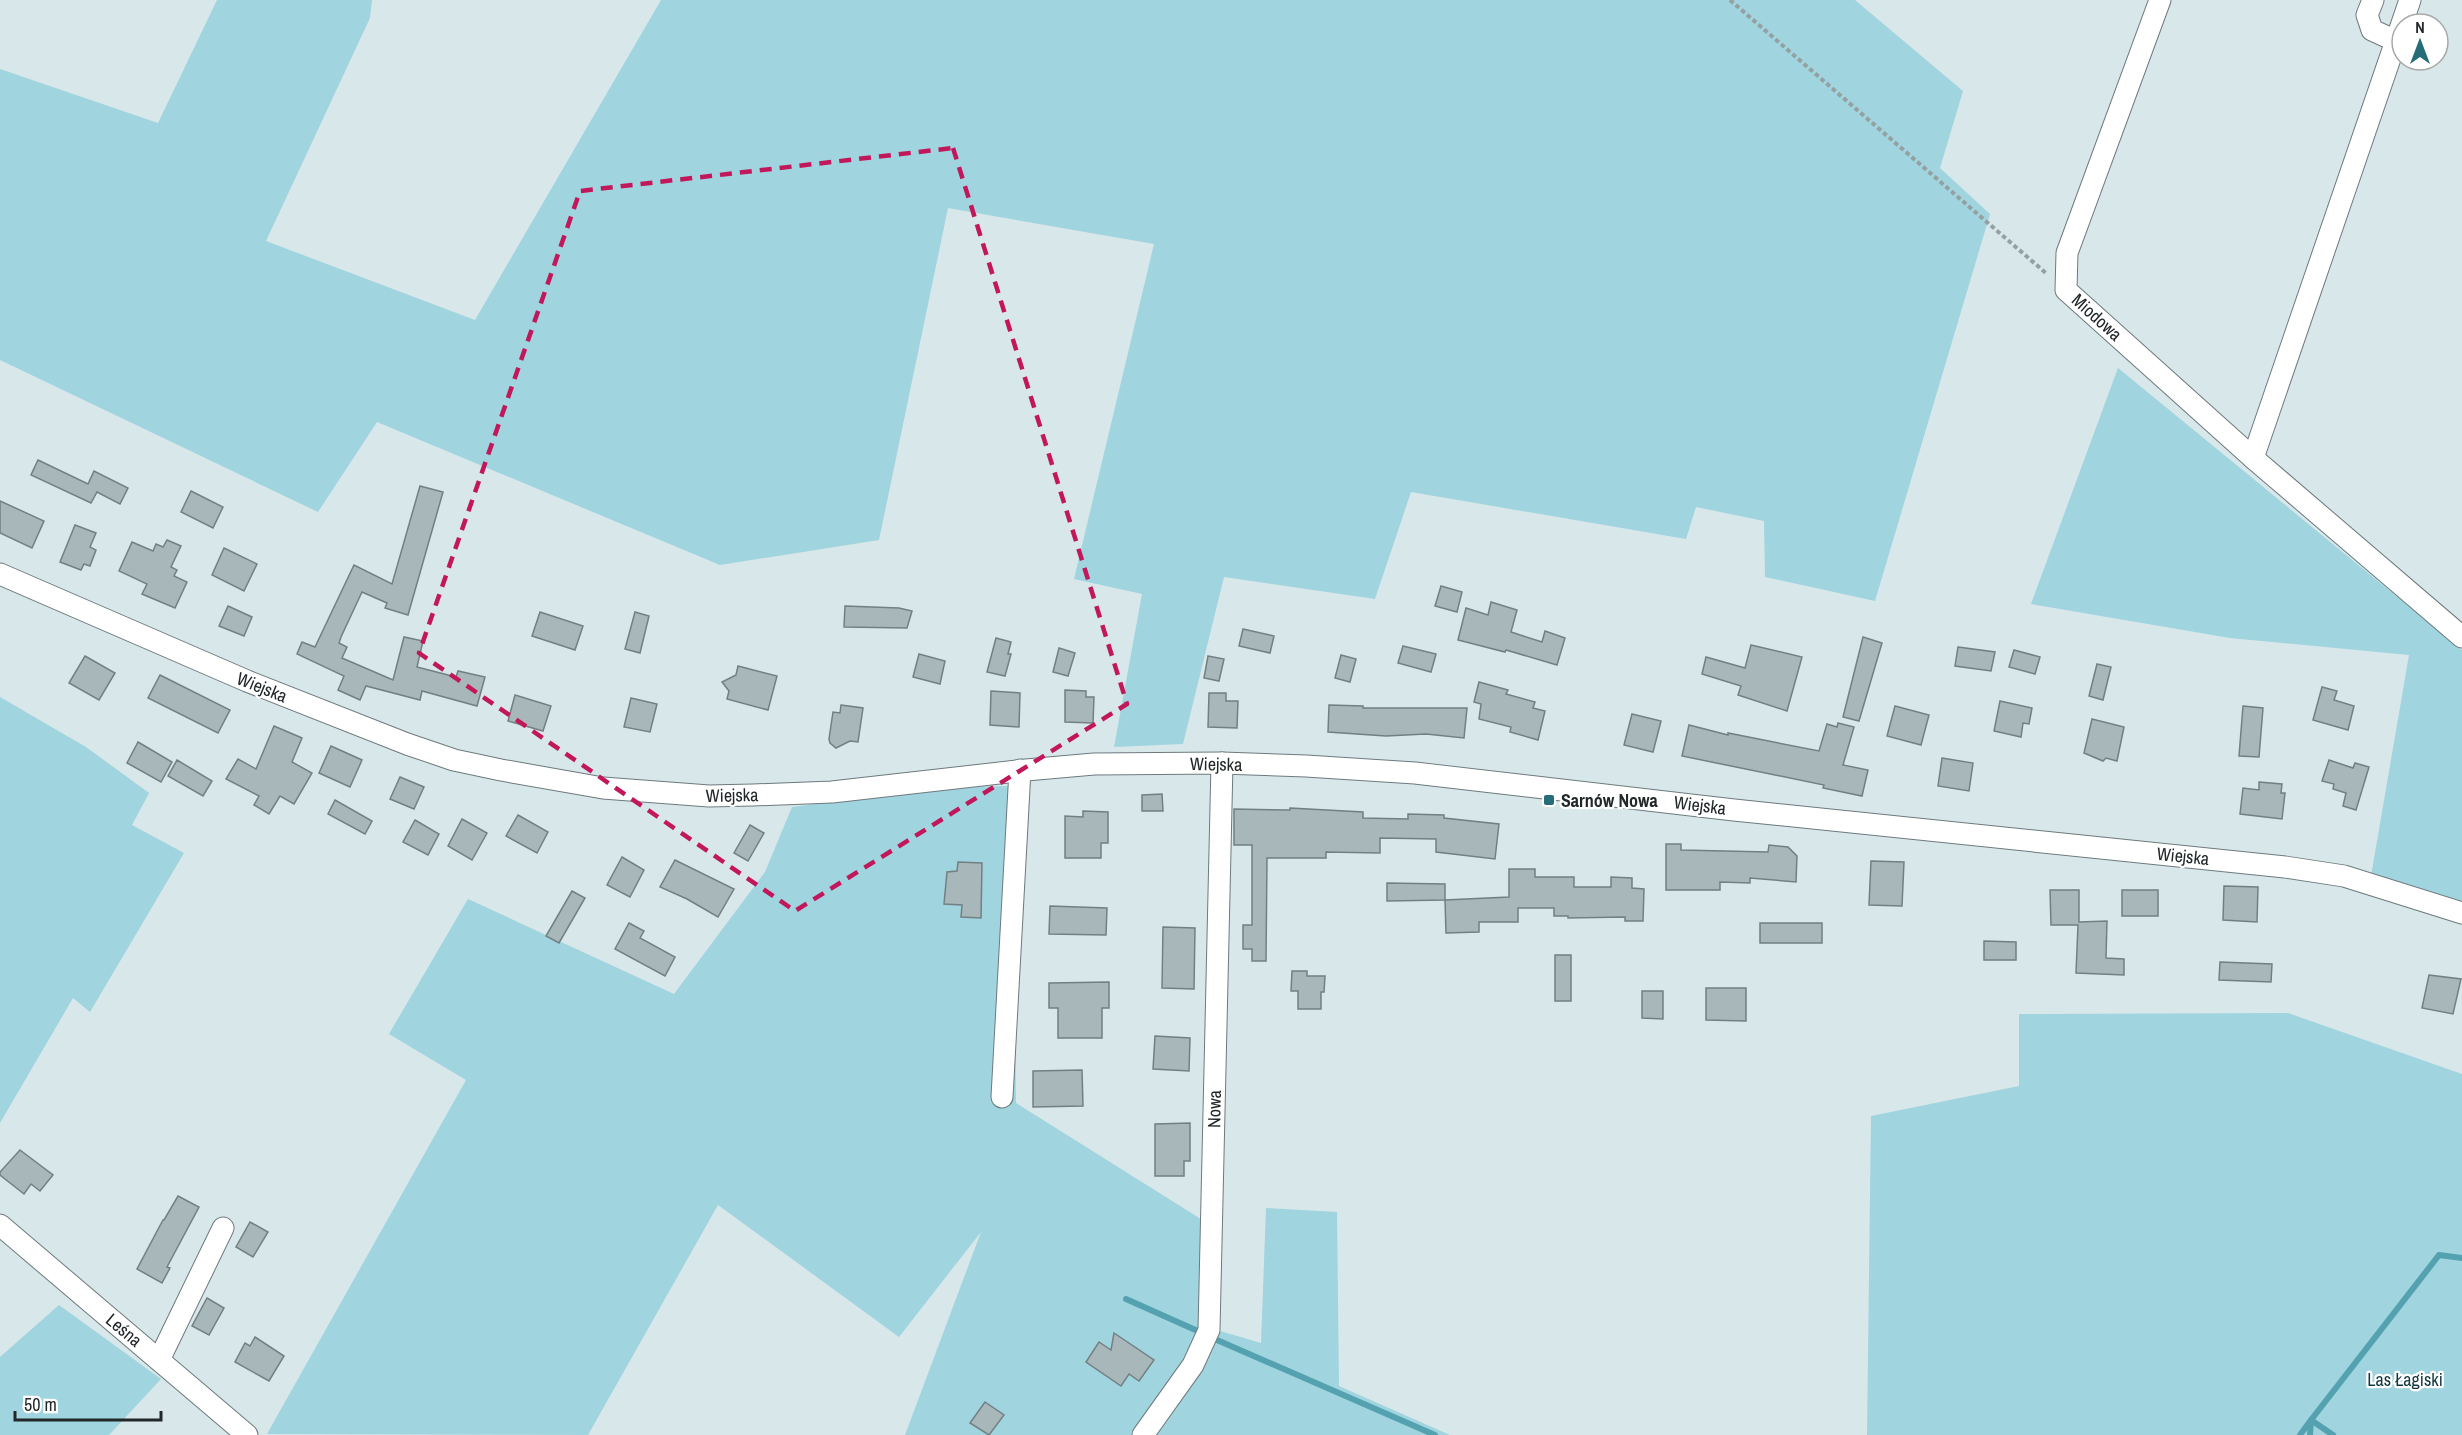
<svg xmlns="http://www.w3.org/2000/svg" width="2462" height="1435" font-family="'Archivo Narrow',sans-serif">
  <style>
    .green { fill: #a0d4df }
    .lines { fill: none; stroke-linecap: round; stroke-linejoin: round }
    .stream { stroke: #54a1b0; stroke-width: 6 }
    .building { fill: #a8b7ba; stroke: #738083; stroke-width: 1.5 }
    .minor-casing { stroke: #6d7a7d; stroke-width: 23 }
    .path { stroke: #94a0a2; stroke-width: 4; stroke-dasharray: 4.5 3; stroke-linecap: butt }
    .minor { stroke: #fff; stroke-width: 21 }
    .marked { fill: none; stroke: #c2185b; stroke-width: 4.5; stroke-dasharray: 12 8; stroke-linejoin: round }
    .poi-dot { fill: #256d79; stroke: #fff; stroke-width: 2 }
    .labels { text-anchor: middle; dominant-baseline: central; stroke-width: 4.5; stroke-linejoin: round; paint-order: stroke }
    .street-label { font-size: 18px; fill: #222829; stroke: #fff }
    .poi-label { font-size: 18px; font-weight: bold; fill: #222829; stroke: #fff; text-anchor: start }
    .park-label { font-size: 18px; fill: #12373e; stroke: #fff }
  </style>
  <rect width="100%" height="100%" fill="#d8e7ea"/>
  <g class="green">
    <path d="M217,0H372L370,18L266,241L475,320L661,0H1855L1963,91L1940,168L1990,214L1875,601L1765,577L1764,521L1696,507L1686,539L1411,492L1375,599L1224,577L1183,744L1114,747L1142,594L1074,579L1154,244L948,208L879,540L720,565L377,422L318,512L0,360V69L158,123Z"/>
    <path d="M2118,368L2462,650V904L2371,876L2409,655L2230,638L2031,604Z"/>
    <path d="M0,697L86,747L149,793L132,825L184,853L90,1012L73,998L0,1123Z"/>
    <path d="M1013,786L1016,1103L1220,1231V1331L1261,1343L1266,1208L1337,1212L1339,1386L1450,1435H905L981,1232L899,1337L718,1205L588,1435L267,1434L466,1080L389,1034L468,899L674,994L765,872L792,807L942,787Z"/>
    <path d="M2288,1013L2462,1074V1435H1867L1871,1116L2019,1086V1014Z"/>
    <path d="M59,1305L161,1379L109,1435H0V1357Z"/>
  </g>
  <g class="lines">
    <g class="stream">
      <path d="M1126,1299L1200,1332"/>
      <path d="M1217,1340L1435,1435"/>
      <path d="M2300,1435L2311,1420L2333,1435"/>
      <path d="M2310,1435L2311,1420L2439,1255L2462,1258"/>
    </g>
  </g>
  <g class="building">
    <path d="M38,460L88,484L94,471L128,488L120,504L97,492L91,503L31,475Z"/>
    <path d="M420,486L443,492L408,615L385,608L387,603L362,592L341,637L339,643L347,647L342,658L393,680L404,637L423,641L417,667L456,677L458,671L485,677L477,706L422,691L420,700L366,686L360,700L338,690L344,676L297,654L302,642L315,647L354,565L392,584Z"/>
    <path d="M191,491L223,507L213,528L181,512Z"/>
    <path d="M0,501L44,521L32,548L0,533Z"/>
    <path d="M75,525L96,533L90,547L96,550L90,566L84,564L81,570L60,562Z"/>
    <path d="M167,540L181,546L171,567L177,570L174,576L187,582L175,608L142,594L147,584L119,571L132,542L153,551L156,544L163,547Z"/>
    <path d="M224,548L257,564L244,591L212,575Z"/>
    <path d="M1441,586L1462,592L1457,612L1435,606Z"/>
    <path d="M1491,602L1517,610L1511,632L1542,642L1545,631L1565,638L1557,665L1506,650L1505,652L1458,640L1466,608L1488,615Z"/>
    <path d="M228,606L252,617L244,636L219,626Z"/>
    <path d="M845,606L899,608L912,611L907,628L844,627Z"/>
    <path d="M540,612L583,626L575,650L532,636Z"/>
    <path d="M635,612L649,616L640,653L625,649Z"/>
    <path d="M1243,629L1274,636L1270,653L1239,646Z"/>
    <path d="M1863,637L1882,643L1859,721L1843,717Z"/>
    <path d="M996,638L1011,642L1008,654H1011L1005,676L987,672Z"/>
    <path d="M1751,645L1802,657L1787,711L1738,695L1741,686L1702,674L1706,657L1745,668Z"/>
    <path d="M1403,646L1436,654L1431,672L1398,663Z"/>
    <path d="M1958,647L1995,652L1991,671L1955,666Z"/>
    <path d="M1059,648L1075,653L1068,676L1053,672Z"/>
    <path d="M2014,650L2040,657L2035,674L2009,667Z"/>
    <path d="M919,654L945,661L940,684L913,677Z"/>
    <path d="M1341,655L1356,659L1350,682L1335,678Z"/>
    <path d="M85,656L115,673L99,700L69,683Z"/>
    <path d="M1208,656L1224,659L1219,681L1204,678Z"/>
    <path d="M2097,664L2111,667L2103,700L2089,696Z"/>
    <path d="M738,666L777,676L768,710L727,699L729,691L722,682L736,675Z"/>
    <path d="M160,675L230,710L218,733L148,698Z"/>
    <path d="M1479,682L1508,690L1506,694L1535,702L1533,708L1545,711L1538,740L1510,732L1511,727L1479,719L1481,704L1474,702Z"/>
    <path d="M2322,687L2337,691L2334,700L2354,706L2348,730L2313,720Z"/>
    <path d="M1065,690L1086,691V697H1094L1093,723L1065,722Z"/>
    <path d="M991,691L1020,693L1019,727L990,725Z"/>
    <path d="M1209,693H1226V701H1238L1237,728L1208,727Z"/>
    <path d="M515,695L551,706L543,731L508,721Z"/>
    <path d="M631,698L657,704L650,732L624,727Z"/>
    <path d="M2000,701L2032,708L2029,724L2023,723L2021,737L1994,731Z"/>
    <path d="M841,705L863,708L858,742L850,741L836,748L830,743L829,739L833,712L840,713Z"/>
    <path d="M1329,705L1363,706V708H1467L1464,738L1426,734L1386,736L1328,732Z"/>
    <path d="M1895,706L1929,715L1921,745L1887,736Z"/>
    <path d="M2243,706L2263,708L2259,757L2239,756Z"/>
    <path d="M1632,714L1661,721L1653,752L1624,745Z"/>
    <path d="M2092,719L2124,727L2117,761L2106,758L2103,761L2084,753Z"/>
    <path d="M1838,723L1854,727L1843,765L1868,770L1862,796L1823,788L1824,785L1682,756L1689,725L1728,735V733L1819,751L1827,724L1837,727Z"/>
    <path d="M274,726L302,738L292,762L312,773L294,804L280,796L269,814L254,805L259,796L226,779L238,759L256,769Z"/>
    <path d="M138,742L172,762L161,782L127,763Z"/>
    <path d="M331,746L362,760L350,787L319,773Z"/>
    <path d="M1942,758L1973,763L1969,791L1938,786Z"/>
    <path d="M177,760L212,781L203,796L168,776Z"/>
    <path d="M2329,760L2353,768L2355,763L2369,767L2356,810L2343,806L2346,793L2333,789L2334,784L2322,781Z"/>
    <path d="M400,777L424,787L414,809L390,799Z"/>
    <path d="M2259,782L2282,784L2281,793H2285L2282,819L2240,814L2243,788L2259,790Z"/>
    <path d="M1162,794L1163,811H1142V795Z"/>
    <path d="M335,800L372,821L365,834L328,814Z"/>
    <path d="M1290,808L1363,812V818L1408,819V814L1444,815V818L1499,824L1495,859L1436,852V839L1380,838V853L1326,852V858H1267L1266,961H1252V949H1243V925H1252V845H1234V809L1290,810Z"/>
    <path d="M1083,811L1108,812V843H1101V858H1065V816L1083,817Z"/>
    <path d="M518,815L548,832L537,853L506,836Z"/>
    <path d="M462,819L487,833L472,860L448,846Z"/>
    <path d="M415,820L439,834L428,855L403,842Z"/>
    <path d="M750,825L764,833L748,861L734,853Z"/>
    <path d="M1666,844H1681V850L1768,852L1769,845L1788,847L1797,856L1796,882L1750,878V883L1720,882V890H1666Z"/>
    <path d="M622,857L644,870L630,897L607,885Z"/>
    <path d="M675,860L734,889L718,917L687,899L660,887Z"/>
    <path d="M1871,861L1904,862L1902,906L1869,905Z"/>
    <path d="M958,862L982,863L981,918L961,917L962,905L944,904L947,872L957,871Z"/>
    <path d="M1509,869H1535V877H1574V887H1611V877L1632,878V888L1644,889L1643,921H1625V917L1568,918V916H1554V908H1518V922H1479V932L1446,933L1445,900L1509,897Z"/>
    <path d="M1387,883L1445,884V900L1387,901Z"/>
    <path d="M2224,886L2258,887L2257,922L2223,920Z"/>
    <path d="M2050,890H2079V922L2107,921L2106,958L2124,959V975L2076,973L2078,925H2051Z"/>
    <rect x="2122" y="890" width="36" height="26"/>
    <path d="M572,891L585,898L559,943L546,936Z"/>
    <path d="M1050,906L1107,908L1106,935L1049,934Z"/>
    <path d="M629,923L644,931L640,938L675,957L665,976L615,949Z"/>
    <rect x="1760" y="923" width="62" height="20"/>
    <path d="M1163,927L1195,928L1194,989L1162,988Z"/>
    <path d="M1984,941L2016,942V960H1984Z"/>
    <rect x="1555" y="955" width="16" height="46"/>
    <path d="M2220,962L2272,964L2271,982L2219,980Z"/>
    <path d="M1292,971H1307V976H1325L1324,992H1321V1009H1298V991H1291Z"/>
    <path d="M2429,975L2461,979L2453,1014L2422,1008Z"/>
    <path d="M1109,982V1008H1102V1038H1058V1008H1049V983Z"/>
    <path d="M1706,988H1746V1021L1706,1020Z"/>
    <path d="M1642,991H1663V1019L1642,1018Z"/>
    <path d="M1155,1036L1190,1038L1189,1071L1153,1069Z"/>
    <path d="M1082,1070L1083,1106L1033,1107V1071Z"/>
    <path d="M1190,1123V1161H1184V1176H1155V1124Z"/>
    <path d="M20,1150L53,1175L40,1191L31,1184L24,1194L0,1175V1172Z"/>
    <path d="M178,1196L199,1207L167,1267L170,1268L162,1283L137,1269L163,1220H164Z"/>
    <path d="M250,1222L268,1232L253,1257L236,1247Z"/>
    <path d="M207,1298L224,1308L209,1335L192,1326Z"/>
    <path d="M1114,1333L1154,1360L1139,1381L1129,1374L1121,1386L1086,1362L1099,1342L1111,1350Z"/>
    <path d="M255,1337L284,1356L269,1381L235,1362L245,1343L250,1346Z"/>
    <path d="M985,1402L1004,1415L989,1435L970,1423Z"/>
  </g>
  <g class="lines">
    <g class="minor-casing">
      <g id="minor">
        <path d="M2160,0L2067,253L2066,290L2253,458L2462,637"/>
        <path d="M2373,0L2367,15L2372,30L2396,41"/>
        <path d="M2253,458L2410,0"/>
        <path d="M0,574L247,681L407,744L454,760L501,770L603,788L709,796L753,795L832,792L1026,770L1094,764L1222,763L1306,766L1415,773L1734,810L2285,867L2344,876L2462,913"/>
        <path d="M1002,1097L1020,770"/>
        <path d="M0,1225L247,1435"/>
        <path d="M159,1360L223,1228"/>
        <path d="M1143,1435L1193,1365L1209,1330L1222,763"/>
      </g>
    </g>
    <path class="path" d="M1730,0L2047,274"/>
    <use href="#minor" class="minor"/>
  </g>
  <path class="marked" d="M953,148L1127,704L795,911L419,653L580,191Z"/>
  <rect class="poi-dot" x="1543" y="794" width="12" height="12" rx="3"/>
  <g class="labels">
    <g class="street-label">
      <text transform="translate(2097 317) rotate(42)">Miodowa</text>
      <text transform="translate(262 687) rotate(22)">Wiejska</text>
      <text transform="translate(1216 764) rotate(1)">Wiejska</text>
      <text transform="translate(732 795) rotate(-1)">Wiejska</text>
      <text transform="translate(1700 805) rotate(7)">Wiejska</text>
      <text transform="translate(2183 856) rotate(6)">Wiejska</text>
      <text transform="translate(1214 1109) rotate(-89)">Nowa</text>
      <text transform="translate(124 1330) rotate(40)">Leśna</text>
    </g>
    <g class="poi-label">
      <text x="1561" y="800">Sarnów Nowa</text>
    </g>
    <g class="park-label">
      <text x="2405" y="1379">Las Łagiski</text>
    </g>
  </g>
  <g transform="translate(2420 42)"><circle r="28" fill="#ffffff" stroke="#a7a9a9" stroke-width="1.5"/>
  <path d="M0-4.5L10 22L0 15L-10 22Z" fill="#256d79"/>
  <text y="-9" font-size="16" font-weight="bold" text-anchor="middle" fill="#222829">N</text>
  </g>
  <path d="M15 1411v9h146v-9" fill="none" stroke="#222829" stroke-width="3"/>
  <text x="24" y="1411" font-size="18" fill="#222829" stroke="#ffffff" stroke-width="4.5" paint-order="stroke">50 m</text>
</svg>
